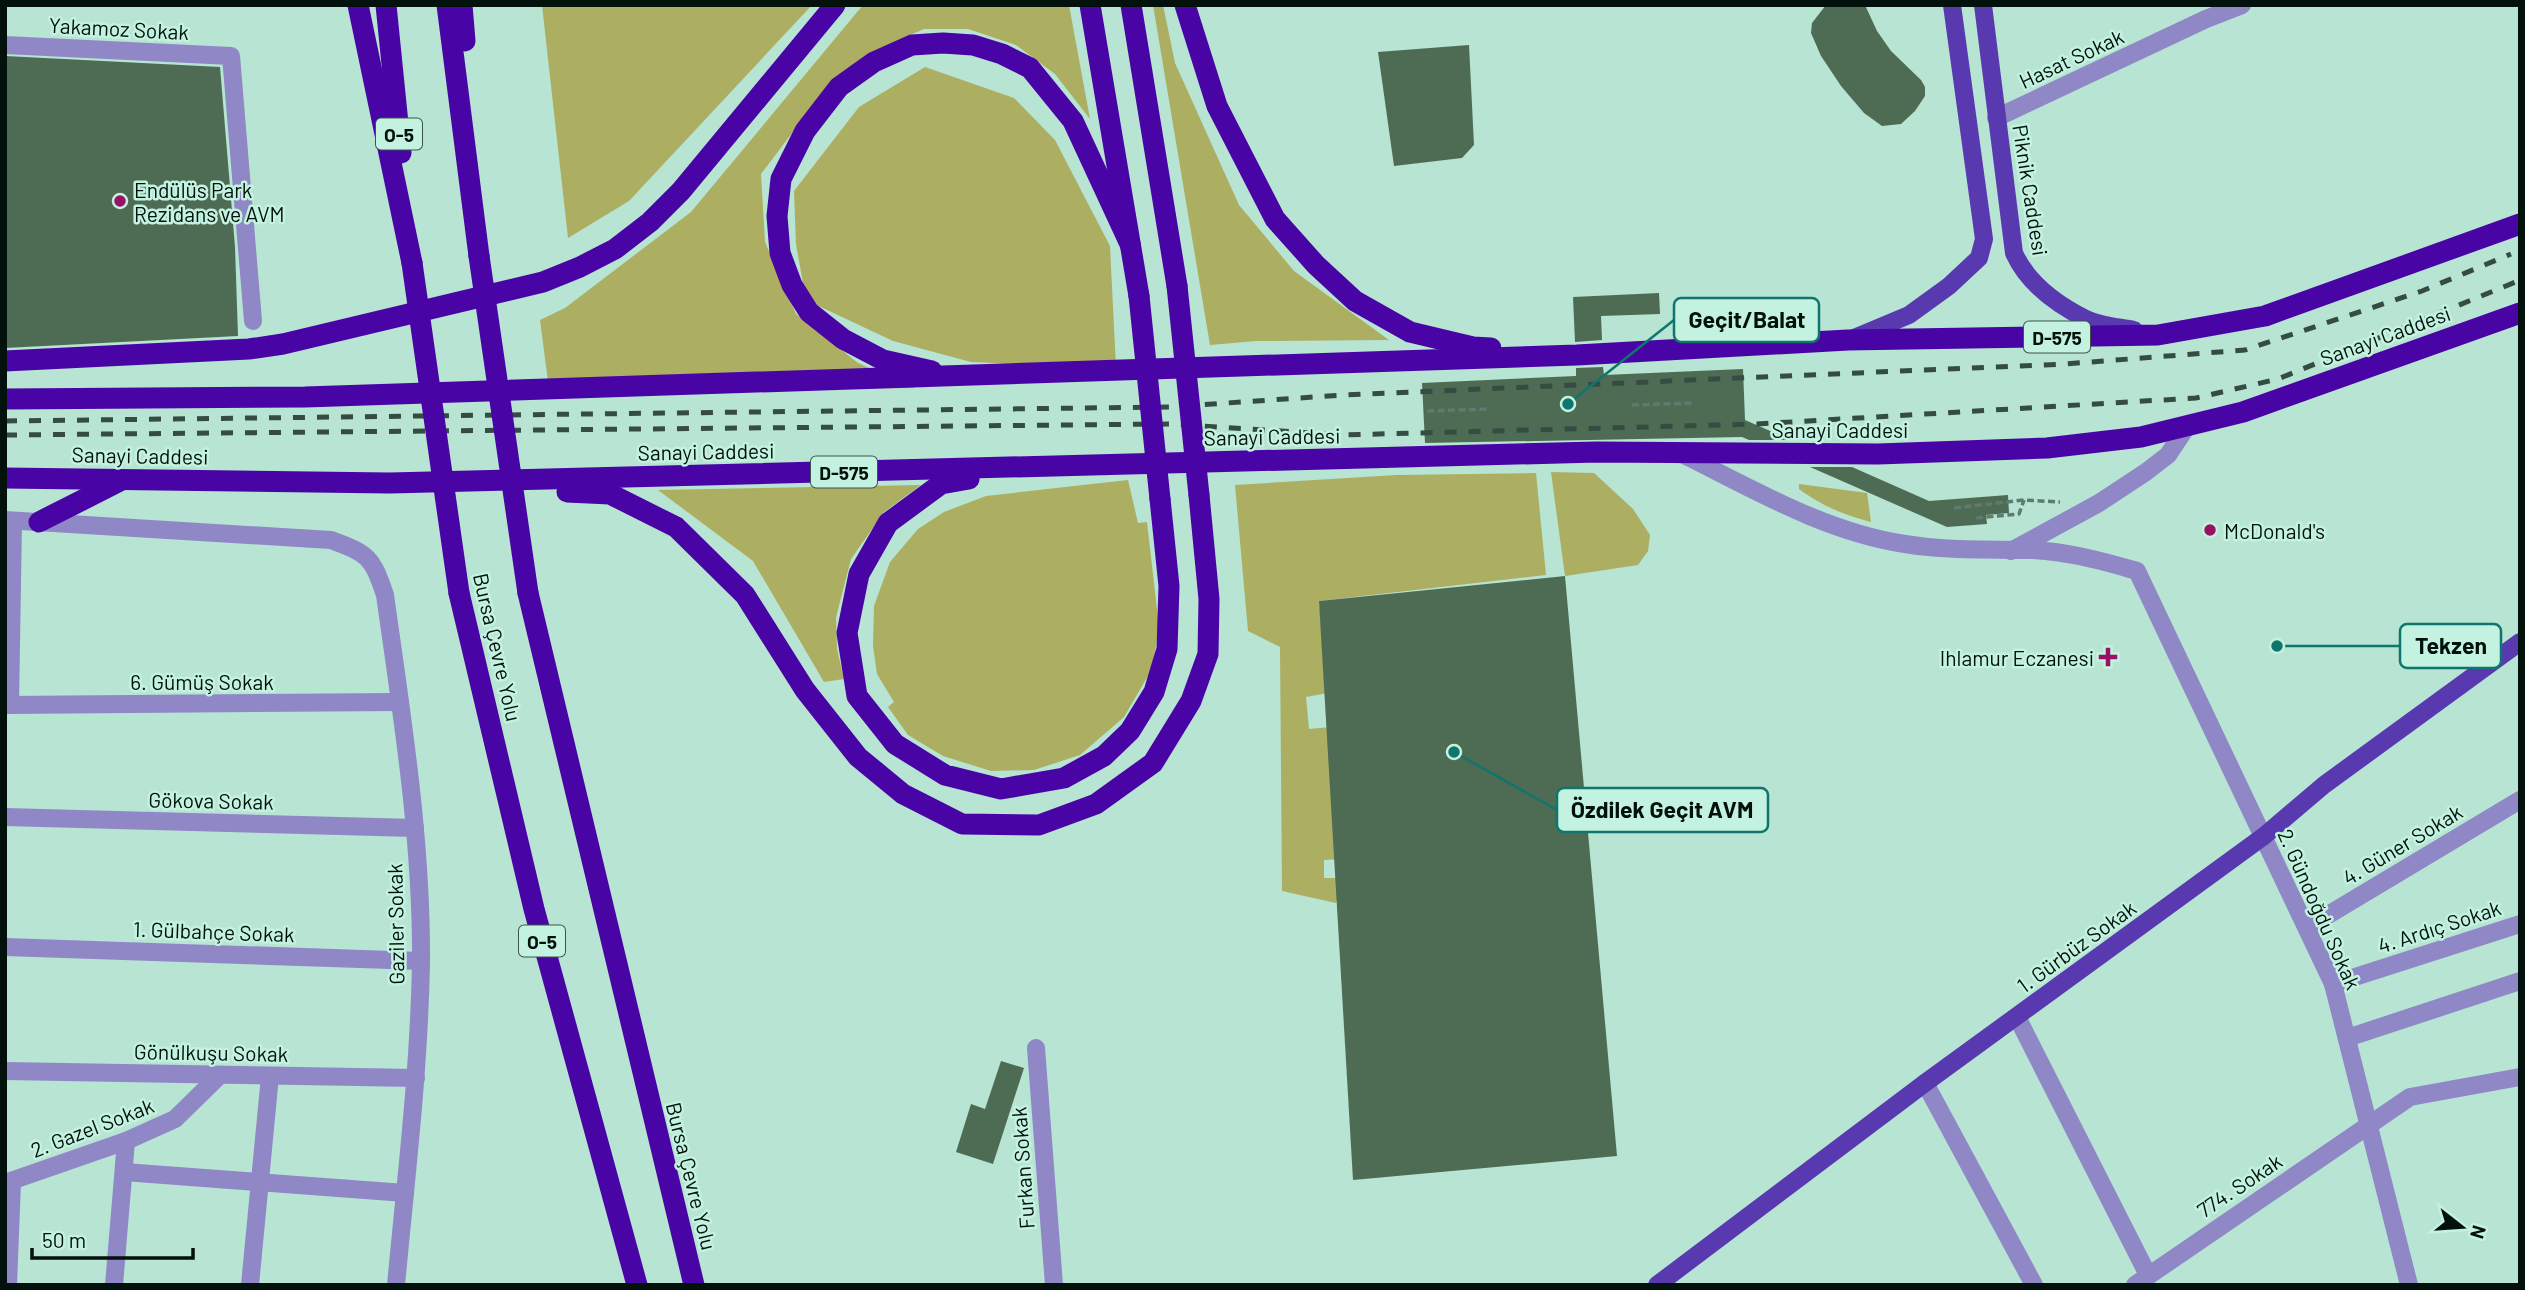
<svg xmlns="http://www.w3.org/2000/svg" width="2525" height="1290" font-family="Barlow,sans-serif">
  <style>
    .green { fill: #acae62 }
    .building { fill: #4e6c54 }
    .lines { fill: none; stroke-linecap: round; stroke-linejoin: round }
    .path { stroke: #5d7b70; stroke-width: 3.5; stroke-dasharray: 7 3.5; stroke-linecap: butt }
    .minor { stroke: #9087c7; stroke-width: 18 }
    .major { stroke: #5939b0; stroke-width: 18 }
    .highway { stroke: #4904a6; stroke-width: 21 }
    .rail { stroke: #354c43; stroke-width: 5; stroke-dasharray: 12 12; stroke-linecap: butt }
    .highway-bridge { stroke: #4904a6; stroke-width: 21 }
    .poi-dot { fill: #991165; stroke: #c4f2e0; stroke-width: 2.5 }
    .labels { text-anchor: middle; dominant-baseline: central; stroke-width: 5; stroke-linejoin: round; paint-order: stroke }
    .shield { fill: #c4f2e0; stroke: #3c544b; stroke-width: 2 }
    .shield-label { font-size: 19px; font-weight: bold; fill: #02110b }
    .street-label { font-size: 21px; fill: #02110b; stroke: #c4f2e0 }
    .poi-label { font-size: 21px; fill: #02110b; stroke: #c4f2e0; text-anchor: start }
    .leader { fill: none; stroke: #0f766e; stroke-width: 2.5 }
    .callout-dot { fill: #0f766e; stroke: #c4f2e0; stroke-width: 2.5 }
    .callout { fill: #c4f2e0; stroke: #0f766e; stroke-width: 2.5 }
    .callout-label { font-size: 23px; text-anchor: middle; font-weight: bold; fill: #02110b }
  </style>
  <rect width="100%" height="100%" fill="#b7e4d3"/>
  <g class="green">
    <path d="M542,5H812L629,201L568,238Z"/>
    <path d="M863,5H1069L1090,119L1055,74L1016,45L968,29H924L878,49L833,79L761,174L765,242L796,314L858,363L915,388L604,391L549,389L540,320L565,308L691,212Z"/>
    <path d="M1153,5H1163L1175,63L1239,205L1294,271L1389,340L1256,341L1210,345Z"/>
    <path d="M925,67L1014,98L1055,140L1110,246L1116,368L971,362L893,341L806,300L796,244L794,191L859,107Z"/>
    <path d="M1551,472L1594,473L1633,509L1650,535L1648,551L1638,565L1565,576Z"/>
    <path d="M1536,473L1546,575L1319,601L1328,693L1306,697L1309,729L1331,727L1342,859L1324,860V878H1345L1336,903L1282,891L1280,647L1248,631L1235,485L1396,475Z"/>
    <path d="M1128,480L1138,523L1147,522L1159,627L1152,669L1124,717L1080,755L1034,770L991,771L943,756L908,735L888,707L894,702L877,674L873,646L874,606L890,562L918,529L944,512L986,496Z"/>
    <path d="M1799,484L1867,493L1871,522C1842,514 1824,507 1799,489Z"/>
    <path d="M921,485L884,512L851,559L836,617L837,649L844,679L824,682L753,561L658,490Z"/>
  </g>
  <g class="building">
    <path d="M1826,5H1865L1877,31L1891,51L1921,80L1925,87V96L1915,111L1901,124L1882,126L1864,113L1841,86L1821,56L1811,33L1812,23Z"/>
    <path d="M1469,45L1474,145L1462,158L1394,166L1378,52Z"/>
    <path d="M5,56L220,67L235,247L238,336L5,348Z"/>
    <path d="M1659,293L1660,314L1601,316L1602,340L1575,342L1573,297Z"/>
    <path d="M1603,367L1604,375L1743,369L1745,420L1791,440H1749L1742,437L1425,443L1422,383L1576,376V368Z"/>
    <path d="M1810,467H1852L1929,501L2008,495L2009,513L1986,515L1987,524L1947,527Z"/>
    <path d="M1565,576L1617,1156L1353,1180L1319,601Z"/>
    <path d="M1001,1061L1024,1068L993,1164L956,1152L971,1104L985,1109Z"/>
  </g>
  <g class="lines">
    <g class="path">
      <path d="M1632,405L1694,403"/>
      <path d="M1427,411L1489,409"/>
      <path d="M1954,508L2024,500L2060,502"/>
      <path d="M1976,518L2019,514L2024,500"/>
    </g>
    <g class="minor">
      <path d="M5,45L231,56L253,321"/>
      <path d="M1996,118L2206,19L2242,5"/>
      <path d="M1682,454C1753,489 1825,532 1905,544C1948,551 1989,549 2033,550C2069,552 2103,561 2137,571L2333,984L2409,1285"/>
      <path d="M5,520L331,540C369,554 372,557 385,595C402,716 422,840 421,963C419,1071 406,1178 396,1285"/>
      <path d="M2011,551L2099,503L2146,472L2168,455L2186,428"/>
      <path d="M5,705L400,702"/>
      <path d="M10,705L13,521"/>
      <path d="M5,817L415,828"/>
      <path d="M2308,927L2520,800"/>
      <path d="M5,947L421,961"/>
      <path d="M2333,984L2520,924"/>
      <path d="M2017,1017L2148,1275"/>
      <path d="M2347,1038L2520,981"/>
      <path d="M1036,1048L1054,1285"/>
      <path d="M5,1071L416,1078"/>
      <path d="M1925,1083L2034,1285"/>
      <path d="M124,1172L405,1193"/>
      <path d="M5,1183L126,1141L175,1119L220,1075"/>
      <path d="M8,1285L12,1182"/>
      <path d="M114,1285L126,1141"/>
      <path d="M250,1285L270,1076"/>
      <path d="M2135,1285L2410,1097L2520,1077"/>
    </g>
    <g class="major">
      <path d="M1983,5L2014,253C2028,284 2056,304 2086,319C2099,326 2119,327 2134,330"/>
      <path d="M1854,338L1909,315L1949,286L1979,258L1984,239L1952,5"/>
      <path d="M1657,1285L1925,1083L2264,836L2324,785L2520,642"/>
    </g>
    <g class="highway">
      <path d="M358,5L412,263"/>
      <path d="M386,5L401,153"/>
      <path d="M447,5L479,256"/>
      <path d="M462,5L465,41"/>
      <path d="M1090,5L1139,296"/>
      <path d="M1131,5L1177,286"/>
      <path d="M1185,5L1217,106L1275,219L1316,265L1355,301L1410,332L1473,347L1491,348"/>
      <path d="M5,361L249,349L283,344L543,282L580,267L615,249L650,222L681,191L835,5"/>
      <path d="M932,371L883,360L843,339L809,312L792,285L780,253L777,216L781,179L805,131L839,87L874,62L912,45L943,43L973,45L1002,54L1030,68L1073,121L1130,244"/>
      <path d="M5,399L305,397L1577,355L1848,340L2158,335L2265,316L2520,224"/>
      <path d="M5,478L390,483L1597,452L1878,454L2047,448L2141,437L2243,412L2520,313"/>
      <path d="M969,479L941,484L888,523L859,574L847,633L857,696L895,744L945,775L1001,789L1064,778L1104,756L1130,731L1154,692L1167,649L1169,586L1160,499"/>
      <path d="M567,492L610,494L676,527L745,595L805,690L858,757L903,794L962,824L1039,825L1096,804L1153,763L1191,701L1208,654L1209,599L1199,495"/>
      <path d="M39,522L122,480"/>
      <path d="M459,593L534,909L637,1285"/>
      <path d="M528,593L694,1285"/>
    </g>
    <g class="rail">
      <path d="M5,421L1169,407L1343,395L2065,364L2245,350L2422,291L2511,254"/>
      <path d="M5,435L1172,424L1342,435L1757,424L2196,398L2278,379L2518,281"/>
    </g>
    <g class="highway-bridge">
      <path d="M479,256L528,593"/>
      <path d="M412,263L459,593"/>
      <path d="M1177,286L1199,495"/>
      <path d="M1139,296L1160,499"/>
    </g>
  </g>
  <g class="poi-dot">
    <circle cx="120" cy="201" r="7"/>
    <circle cx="2210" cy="530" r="7"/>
    <path d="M2104.5 646.5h7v7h7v7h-7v7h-7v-7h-7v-7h7z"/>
  </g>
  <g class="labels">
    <g class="shield">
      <rect x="376" y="118.5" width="46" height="31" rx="5"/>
      <rect x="2024" y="321.5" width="66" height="31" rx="5"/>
      <rect x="811" y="456.5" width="66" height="31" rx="5"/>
      <rect x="519" y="925.5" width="46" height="31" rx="5"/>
    </g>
    <g class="shield-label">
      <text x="399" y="134">O-5</text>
      <text x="2057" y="337">D-575</text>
      <text x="844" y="472">D-575</text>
      <text x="542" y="941">O-5</text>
    </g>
    <g class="street-label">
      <text transform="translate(119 28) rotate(3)">Yakamoz Sokak</text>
      <text transform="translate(2071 58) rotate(-25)">Hasat Sokak</text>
      <text transform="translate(2031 190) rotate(81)">Piknik Caddesi</text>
      <text transform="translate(2385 335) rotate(-20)">Sanayi Caddesi</text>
      <text x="1840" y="429">Sanayi Caddesi</text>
      <text transform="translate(1272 436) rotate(-1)">Sanayi Caddesi</text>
      <text transform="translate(706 451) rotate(-1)">Sanayi Caddesi</text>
      <text transform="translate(140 455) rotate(1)">Sanayi Caddesi</text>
      <text transform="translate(498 647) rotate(77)">Bursa Çevre Yolu</text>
      <text x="202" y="681">6. Gümüş Sokak</text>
      <text transform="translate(211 800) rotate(1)">Gökova Sokak</text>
      <text transform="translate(2402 844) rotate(-31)">4. Güner Sokak</text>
      <text transform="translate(2320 909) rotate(66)">2. Gündoğdu Sokak</text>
      <text transform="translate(395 924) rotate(-91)">Gaziler Sokak</text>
      <text transform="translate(2439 926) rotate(-18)">4. Ardıç Sokak</text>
      <text transform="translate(214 931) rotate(2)">1. Gülbahçe Sokak</text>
      <text transform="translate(2076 946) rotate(-36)">1. Gürbüz Sokak</text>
      <text transform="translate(211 1052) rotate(1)">Gönülkuşu Sokak</text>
      <text transform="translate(92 1127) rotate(-21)">2. Gazel Sokak</text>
      <text transform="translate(1022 1168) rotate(-94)">Furkan Sokak</text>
      <text transform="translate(692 1176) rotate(76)">Bursa Çevre Yolu</text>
      <text transform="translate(2239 1185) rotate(-34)">774. Sokak</text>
    </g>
    <g class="poi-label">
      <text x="134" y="189">Endülüs Park<tspan x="134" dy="24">Rezidans ve AVM</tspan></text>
      <text x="2224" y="530">McDonald's</text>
      <text x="2094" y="657" text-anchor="end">Ihlamur Eczanesi</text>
    </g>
  </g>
  <path class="leader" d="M1568 404L1674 320M2277 646L2400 646M1454 752L1557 810"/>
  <g class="callout-dot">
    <circle cx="1568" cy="404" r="7"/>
    <circle cx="2277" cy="646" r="7"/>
    <circle cx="1454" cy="752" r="7"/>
  </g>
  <g class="callout">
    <rect x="1674" y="298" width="145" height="44" rx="7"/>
    <rect x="2400" y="624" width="101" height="44" rx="7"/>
    <rect x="1557" y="788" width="211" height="44" rx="7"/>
  </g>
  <g class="callout-label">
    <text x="1747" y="328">Geçit/Balat</text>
    <text x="2451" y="654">Tekzen</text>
    <text x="1662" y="818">Özdilek Geçit AVM</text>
  </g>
  <rect width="2525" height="1290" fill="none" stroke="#02110b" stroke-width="14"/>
  <g transform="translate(2462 1227) rotate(107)" stroke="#c4f2e0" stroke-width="5" paint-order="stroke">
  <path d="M0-5L12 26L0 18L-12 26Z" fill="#02110b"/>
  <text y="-10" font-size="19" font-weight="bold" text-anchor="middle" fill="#02110b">N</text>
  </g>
  <path d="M32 1248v10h161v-10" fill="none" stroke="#02110b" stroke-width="3.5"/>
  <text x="42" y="1248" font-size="21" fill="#02110b" stroke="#c4f2e0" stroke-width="5" paint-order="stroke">50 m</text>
</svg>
